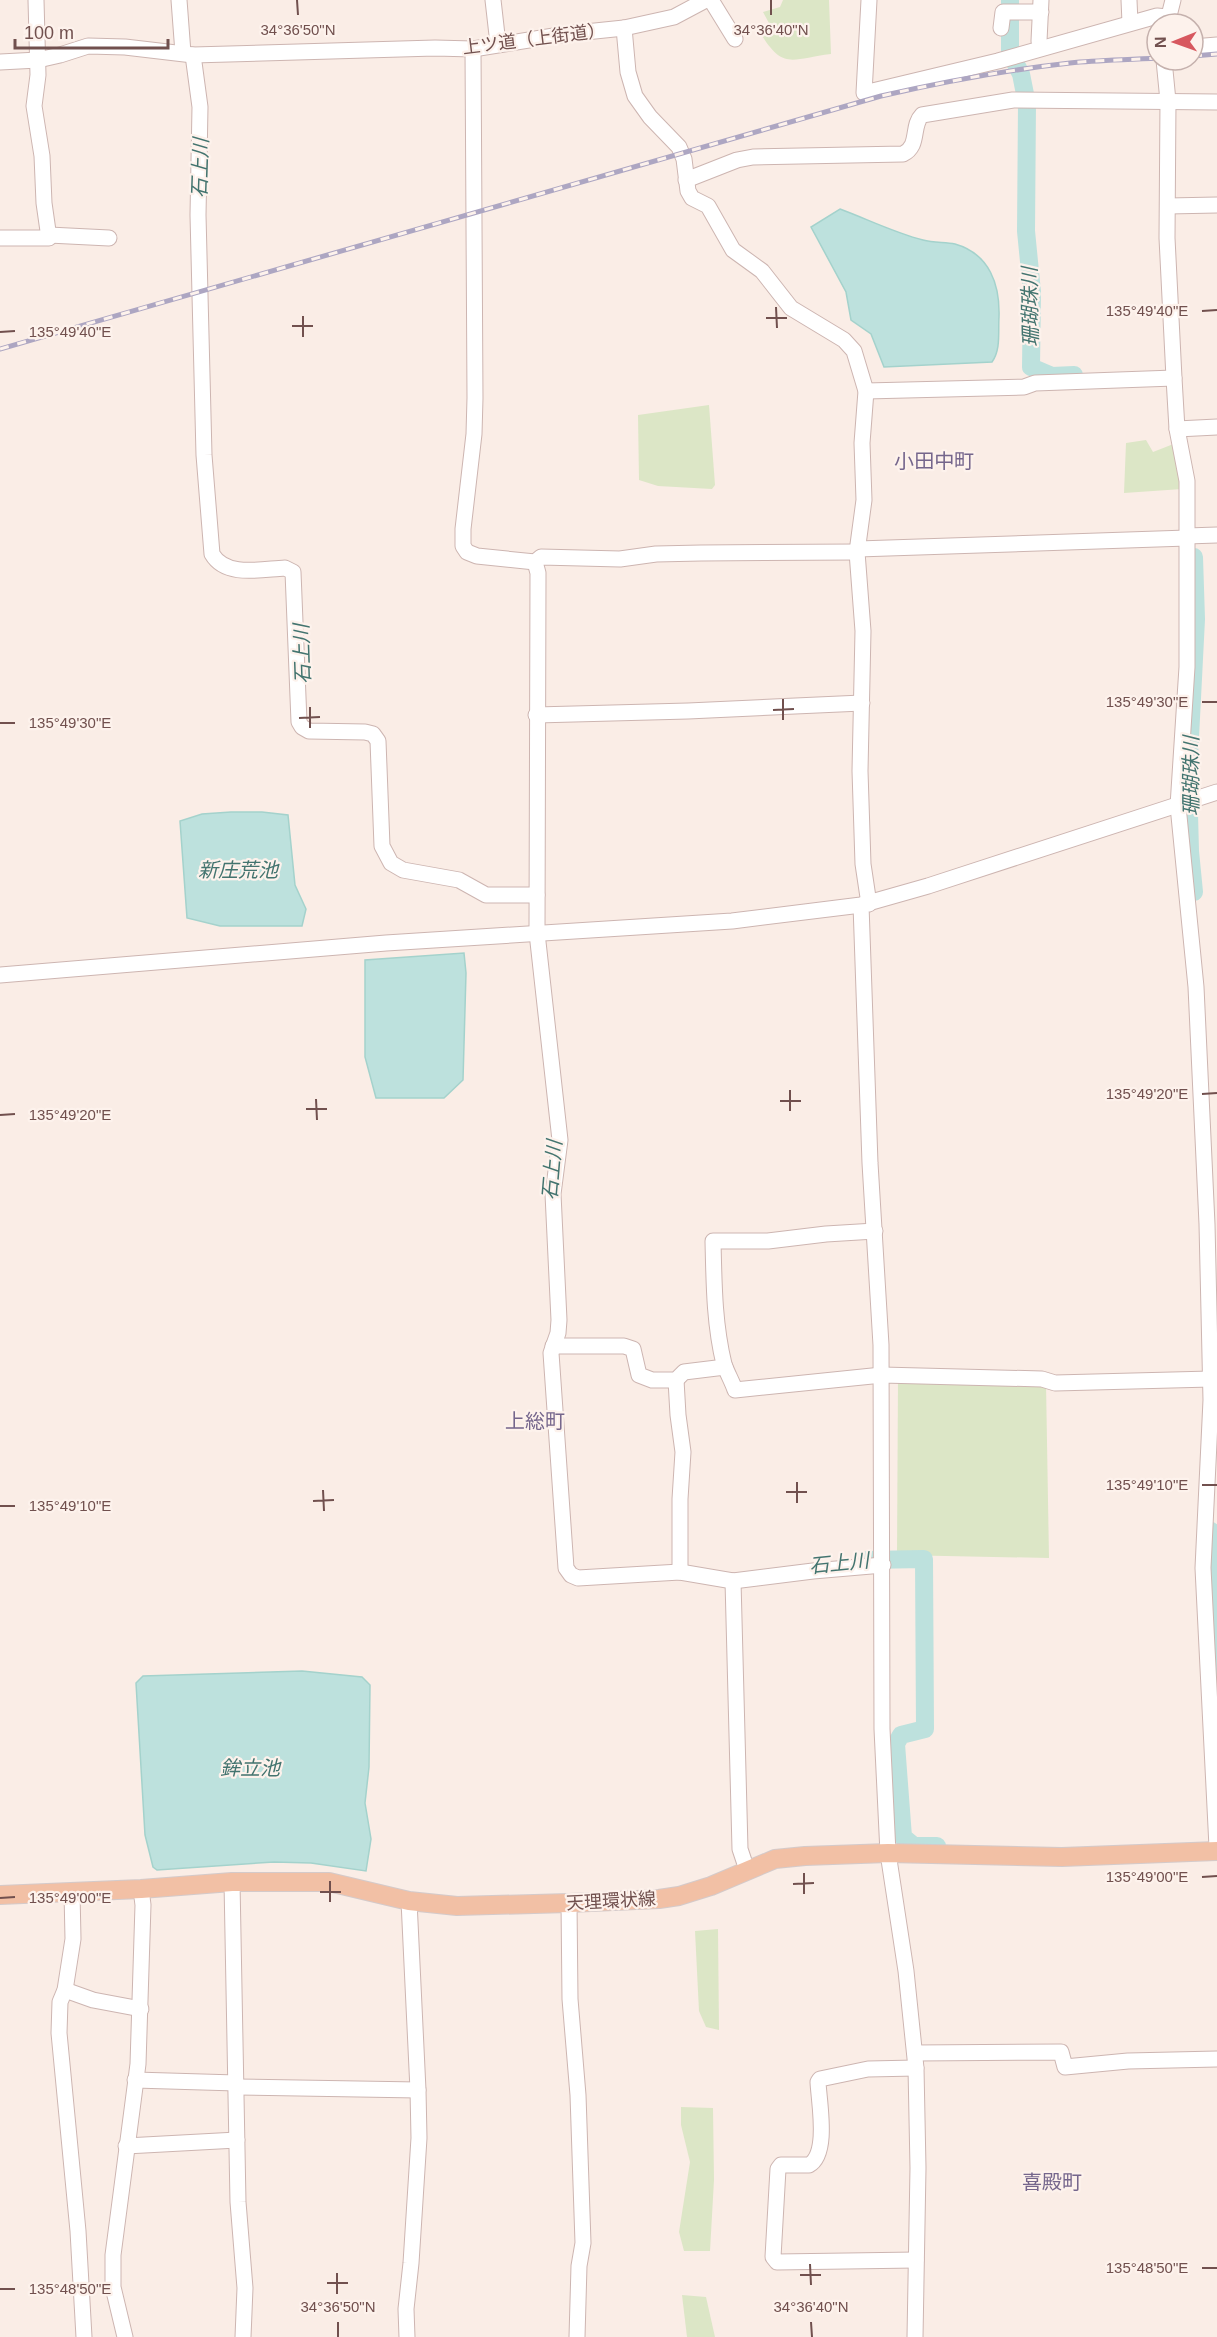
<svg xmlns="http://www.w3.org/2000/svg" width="1217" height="2337" font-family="Arial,'Noto Sans JP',sans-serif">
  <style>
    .green { fill: #dce6c6 }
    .water { fill: #bde1dd; stroke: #a4d2cc; stroke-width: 1.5 }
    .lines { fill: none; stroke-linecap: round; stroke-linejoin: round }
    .river { stroke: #bde1dd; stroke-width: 18 }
    .minor-casing { stroke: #cdb5b1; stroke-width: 17 }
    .major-casing { stroke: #d4caca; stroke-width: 20 }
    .minor { stroke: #fff; stroke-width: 15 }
    .major { stroke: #f2c0a5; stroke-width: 18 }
    .rail-casing { stroke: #ada6c2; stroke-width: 5 }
    .rail { stroke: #fdf2ec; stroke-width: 3; stroke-dasharray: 9; stroke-linecap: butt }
    .ticks { fill: none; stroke: #71504e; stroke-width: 2 }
    .labels { text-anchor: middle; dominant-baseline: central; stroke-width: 4.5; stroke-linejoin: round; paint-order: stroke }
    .street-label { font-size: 18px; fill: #71504e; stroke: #fdf2ec }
    .water-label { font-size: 20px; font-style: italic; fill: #43746f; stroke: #fdf2ec }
    .neighbourhood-label { font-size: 20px; fill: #75668c; stroke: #fdf2ec }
    .ticks-label { font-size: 15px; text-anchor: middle; fill: #71504e; stroke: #fdf2ec; stroke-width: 4.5; stroke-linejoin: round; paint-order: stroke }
  </style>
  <rect width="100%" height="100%" fill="#faede6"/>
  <g class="green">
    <path d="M783,0H829L831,54C790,59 783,71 759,31L770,25L763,12L780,7Z"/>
    <path d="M709,405L715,485L712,489L658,486L639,480L638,415Z"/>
    <path d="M1146,440L1153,452L1176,443L1182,489L1124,493L1126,443Z"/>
    <path d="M898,1379L1046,1383L1049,1558L897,1555Z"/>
    <path d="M718,1929L719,2030L706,2027L699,2011L695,1931Z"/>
    <path d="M681,2107L713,2108L714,2180L710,2251H684L679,2232L690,2162L681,2125Z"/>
    <path d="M682,2295L706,2297L715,2337H687Z"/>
  </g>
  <g class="water">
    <path d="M840,209C867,219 895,233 923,240C934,243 945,242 955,244C990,254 1000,285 999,317C998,332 1001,350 992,362L884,367L871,334L851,320L846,292L811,227Z"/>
    <path d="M231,812H262L288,815L295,885L306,909L302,926H220L187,918L180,821L202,814Z"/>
    <path d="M464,953L466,973L463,1080L444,1098H376L365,1057V960Z"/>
    <path d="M302,1671L362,1677L370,1685L369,1767L365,1803L371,1839L366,1871L311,1863L274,1862L157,1870L153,1867L145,1835L136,1683L143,1676Z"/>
  </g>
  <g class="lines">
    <g class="river">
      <path d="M1010,0V53L1021,74L1027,104L1026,231L1032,292L1031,367L1052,376L1074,375"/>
      <path d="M1194,557L1196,619L1188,777L1190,851L1194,892"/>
      <path d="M1211,1531V1574L1217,1697"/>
      <path d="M867,1560L924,1559L925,1729L901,1735L896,1744L903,1837L914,1846H937"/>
    </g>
    <g class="minor-casing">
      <g id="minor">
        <path d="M179,0L183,53"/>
        <path d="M493,0L498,44"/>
        <path d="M711,0L735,39"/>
        <path d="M869,0L864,93L998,61L1157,16L1167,17"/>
        <path d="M1129,0L1130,23"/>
        <path d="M1167,24L1173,0"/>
        <path d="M624,28L628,72L635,96L650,117L679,147L684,159L688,191L692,198L708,206L733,250L762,271L791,308L844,340L854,351L866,391L862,443L864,500L857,552L863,631L860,771L863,864L869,904"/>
        <path d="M1001,28L1003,12H1041"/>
        <path d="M1193,47L1217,45"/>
        <path d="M1041,48L1039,41L1041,0"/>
        <path d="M473,49L475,398L474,434L463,529V546L467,552L477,556L535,562L541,557L620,559L656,554L701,553L857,552"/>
        <path d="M193,55L200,107L198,215L204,455L212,554C226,578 262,569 285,568L293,572L299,722L302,727L309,731L365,732L373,734L378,741L382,846L391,863L403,870L459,880L486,895H537"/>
        <path d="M1164,60L1168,101L1167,238L1174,378L1177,429L1187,481V667L1178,806L1196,987L1207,1224L1211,1400L1203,1568L1217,1847"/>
        <path d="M0,62L38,60L60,55L88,46L125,47L193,55L435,48L473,49L566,34L624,28L674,17L706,0"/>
        <path d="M686,180L737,160L753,157L903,154C920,146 911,126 922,115L1013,100L1217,102"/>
        <path d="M1168,206L1217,205"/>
        <path d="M49,235L109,238"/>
        <path d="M0,238H49L44,203L42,156L34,106L38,75L36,0"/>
        <path d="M866,391L1024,387L1035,383L1174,378"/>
        <path d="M1177,429L1217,427"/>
        <path d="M1187,536L1217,535"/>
        <path d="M858,549L1187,538"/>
        <path d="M535,562L538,573L537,933L560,1140L553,1194L559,1320L558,1333L551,1353L566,1568L571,1575L578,1578L680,1572L733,1581L813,1571L883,1565"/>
        <path d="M536,715L688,711L862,703"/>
        <path d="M861,905L870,1163L881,1345L882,1729L888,1853L906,1971L916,2068L918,2168L915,2337"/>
        <path d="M0,975L386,943L732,921L861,905L928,886L1217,792"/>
        <path d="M875,1231L826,1234L768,1241H713C714,1282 714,1323 724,1364C727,1373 732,1381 735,1390L882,1375L1042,1379L1055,1383L1211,1379"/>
        <path d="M553,1346H624L633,1349L639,1375L652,1380H676L684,1372L725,1367"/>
        <path d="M676,1380L678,1415L683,1452L680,1499V1572"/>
        <path d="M733,1581L740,1849L747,1870"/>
        <path d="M232,1882L238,2202L245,2288L243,2337"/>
        <path d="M72,1892L73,1939L65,1990L60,2002L59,2033L78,2231L84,2337"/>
        <path d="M569,1903L570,1999L578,2095L583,2243L579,2266L577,2337"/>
        <path d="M65,1990L93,2000L141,2009"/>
        <path d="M915,2053L1061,2052L1065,2067L1128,2061L1217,2059"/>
        <path d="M916,2068L868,2069L820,2079L818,2082C819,2103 829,2154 809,2165H781L778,2169L773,2257L777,2262L916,2260"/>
        <path d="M135,2080L236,2083"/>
        <path d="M236,2087L418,2090"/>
        <path d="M126,2146L237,2140"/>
        <path d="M125,2337L113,2287V2255L138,2064L143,1905L141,1889"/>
        <path d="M407,2337L406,2309L411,2263L419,2138L418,2090L409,1901"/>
      </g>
    </g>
    <g class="major-casing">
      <path id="major" d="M0,1895L141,1889L232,1882H329L409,1901L457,1906L569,1903L659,1899L679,1896L711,1886L775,1859L805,1856L888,1853L1062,1857L1217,1851"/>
    </g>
    <use href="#minor" class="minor"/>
    <use href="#major" class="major"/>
    <g class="rail-casing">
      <g id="rail">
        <path d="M1193,56L1217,54"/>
        <path d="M0,349L881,96C943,82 1006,70 1070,63C1099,60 1128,60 1157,58"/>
      </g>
    </g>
    <use href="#rail" class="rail"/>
  </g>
  <path class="ticks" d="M297,0L298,15M771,0V15M776,307L777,328M1202,311L1217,310M303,316V337M766,318H787M292,326H313M0,332L15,331M783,699V720M1202,702H1217M310,707V728M773,710L794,709M299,718L320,717M0,723H15M790,1090V1111M1202,1094L1217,1093M316,1099L317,1120M780,1101H801M306,1109H327M0,1115L15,1114M797,1482V1503M1202,1485H1217M323,1490L324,1511M786,1492H807M313,1501L334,1500M0,1506H15M804,1873V1894M1202,1877L1217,1876M330,1881V1902M793,1884L814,1883M320,1892H341M0,1898L15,1897M810,2264L811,2285M1202,2268H1217M337,2273V2294M800,2275H821M327,2283H348M0,2289H15M338,2322V2337M811,2322L812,2337"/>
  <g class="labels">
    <g class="street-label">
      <text transform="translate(534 39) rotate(-7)">上ツ道（上街道）</text>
      <text transform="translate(611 1901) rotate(-3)">天理環状線</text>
    </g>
    <g class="water-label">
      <text transform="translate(200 168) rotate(-88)">石上川</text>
      <text transform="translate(1030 307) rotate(-91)">珊瑚珠川</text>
      <text transform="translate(302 654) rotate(-92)">石上川</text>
      <text transform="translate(1191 776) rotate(-90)">珊瑚珠川</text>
      <text x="238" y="870">新庄荒池</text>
      <text transform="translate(552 1170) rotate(-85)">石上川</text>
      <text transform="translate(839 1563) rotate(-6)">石上川</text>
      <text x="250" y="1768">鉾立池</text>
    </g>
    <g class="neighbourhood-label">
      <text x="934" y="461">小田中町</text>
      <text x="535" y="1421">上総町</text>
      <text x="1052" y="2182">喜殿町</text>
    </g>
  </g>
  <g class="ticks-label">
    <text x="298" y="35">34°36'50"N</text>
    <text x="771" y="35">34°36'40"N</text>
    <text x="1147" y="316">135°49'40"E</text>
    <text x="70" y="337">135°49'40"E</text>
    <text x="1147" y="707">135°49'30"E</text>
    <text x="70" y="728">135°49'30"E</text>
    <text x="1147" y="1099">135°49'20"E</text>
    <text x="70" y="1120">135°49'20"E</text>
    <text x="1147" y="1490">135°49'10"E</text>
    <text x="70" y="1511">135°49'10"E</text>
    <text x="1147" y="1882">135°49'00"E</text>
    <text x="70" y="1903">135°49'00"E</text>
    <text x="1147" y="2273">135°48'50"E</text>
    <text x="70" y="2294">135°48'50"E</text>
    <text x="338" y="2312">34°36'50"N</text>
    <text x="811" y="2312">34°36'40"N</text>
  </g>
  <g transform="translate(1175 42) rotate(269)"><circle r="28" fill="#fdf2ec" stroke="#c5b1ad" stroke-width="1.5"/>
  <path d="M0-4.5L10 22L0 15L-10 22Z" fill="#d7585f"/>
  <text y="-9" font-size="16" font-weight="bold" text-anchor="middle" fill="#71504e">N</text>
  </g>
  <path d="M15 39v9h153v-9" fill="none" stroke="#71504e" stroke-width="3"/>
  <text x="24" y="39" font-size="18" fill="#71504e" stroke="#fdf2ec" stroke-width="4.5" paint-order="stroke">100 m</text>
</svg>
